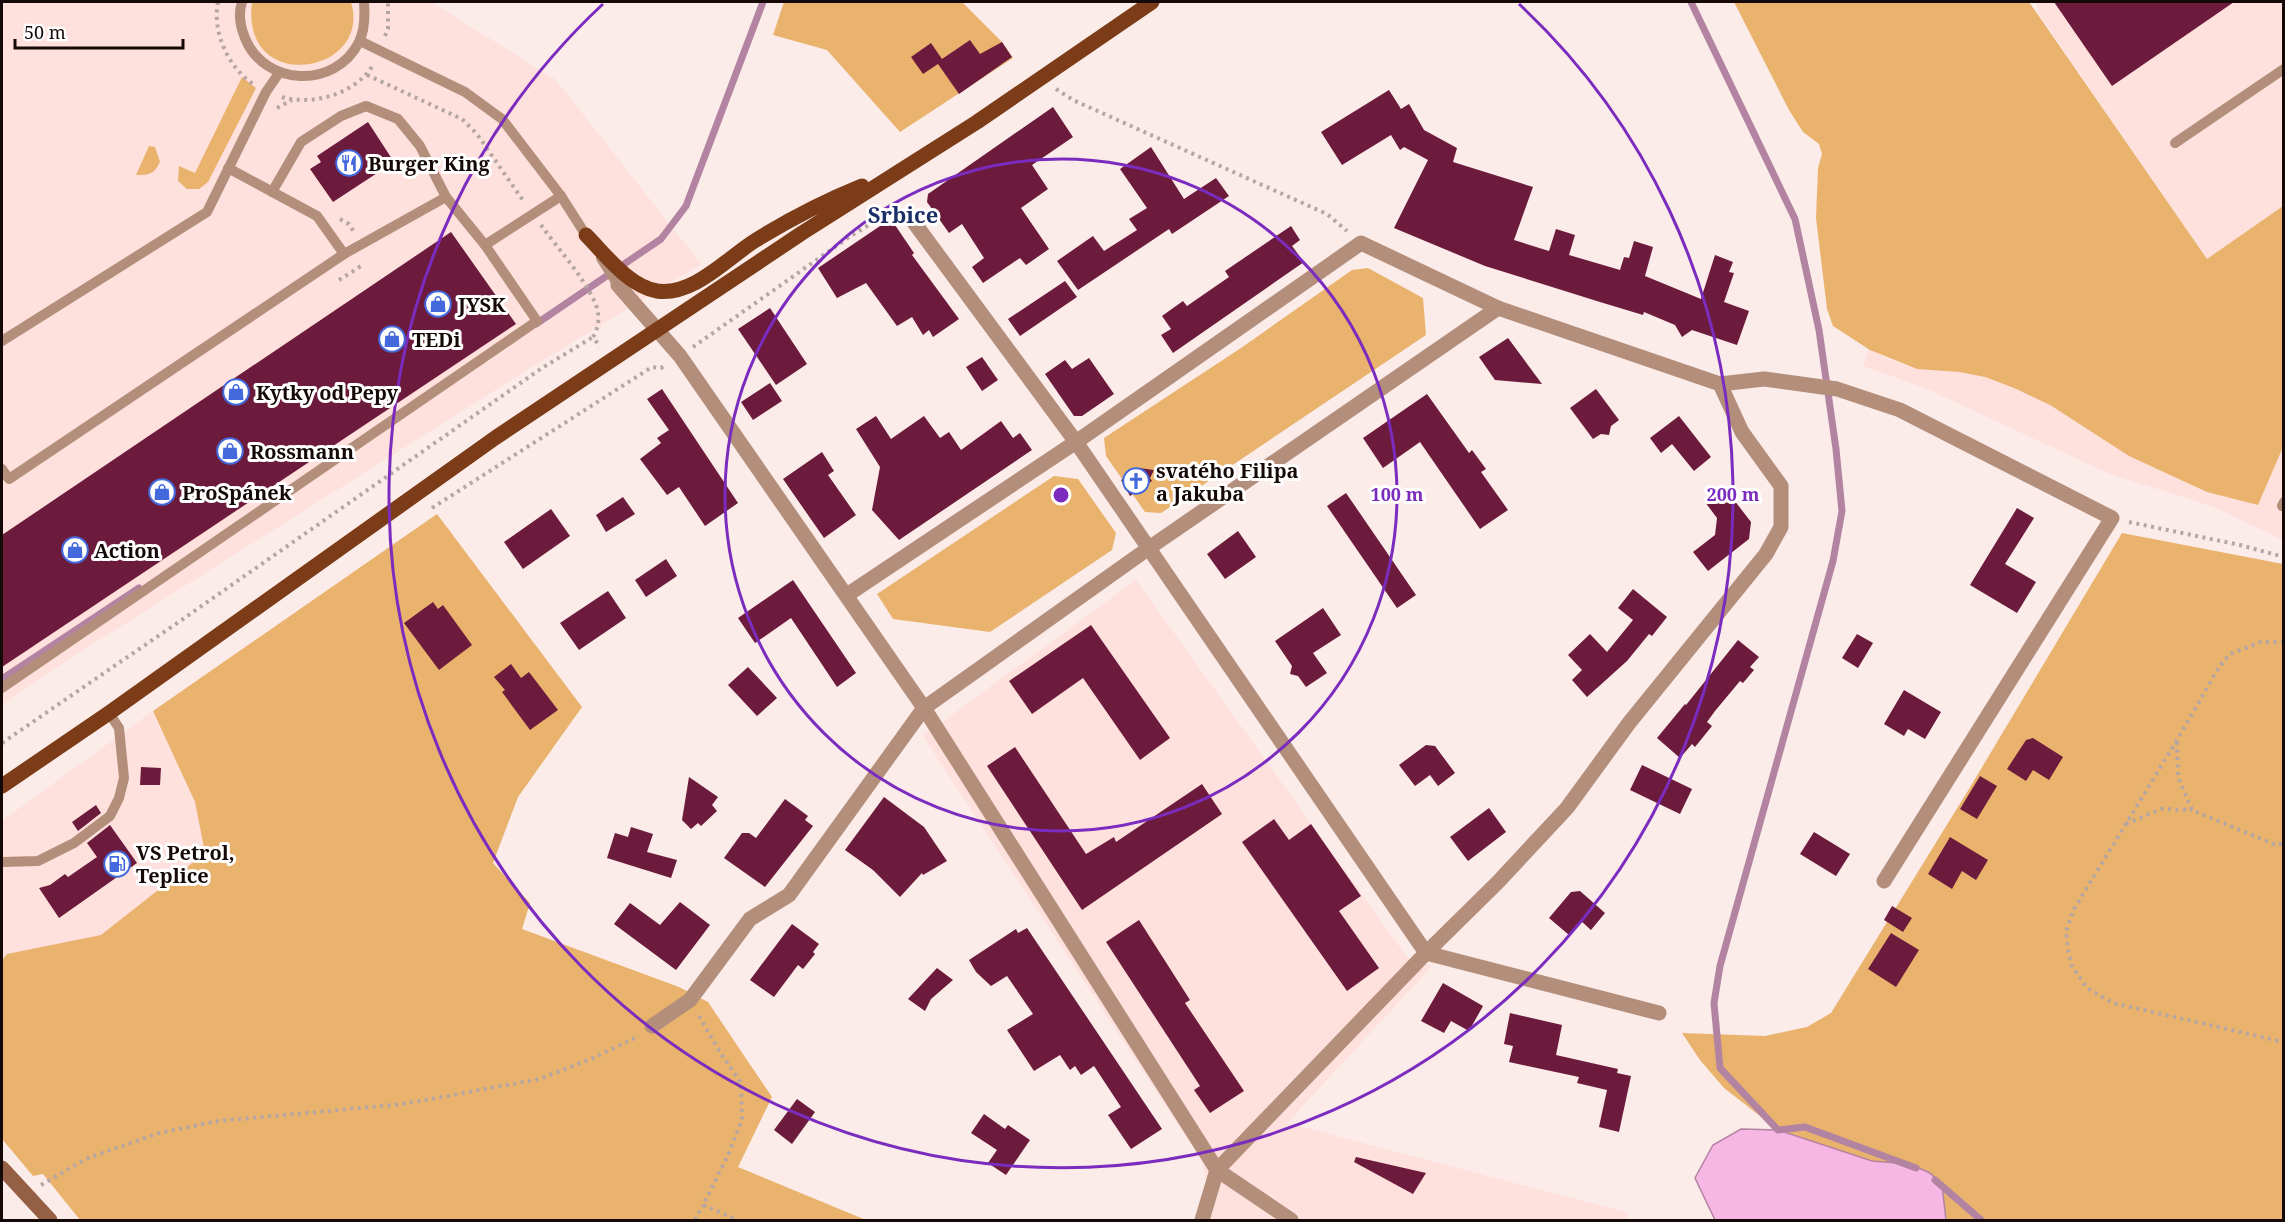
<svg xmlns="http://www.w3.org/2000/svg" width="2285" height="1222" font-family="'Noto Serif',serif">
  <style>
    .built { fill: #fee0dd }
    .green { fill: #eab36d }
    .water { fill: #f7b7e4; stroke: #b383a2; stroke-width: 1.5 }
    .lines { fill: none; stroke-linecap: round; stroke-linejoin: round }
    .stream { stroke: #b383a2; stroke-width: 7 }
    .building { fill: #6d1b3c }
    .path { stroke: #b5a6a4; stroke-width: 4; stroke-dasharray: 3 4.5; stroke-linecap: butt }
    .lane { stroke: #b38e7b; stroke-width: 10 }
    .street { stroke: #b38e7b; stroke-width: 15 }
    .secondary { stroke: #945f43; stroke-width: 15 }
    .primary { stroke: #7b3c17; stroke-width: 15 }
    .ring { fill: none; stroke: #7b2cbf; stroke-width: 3 }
    .labels { text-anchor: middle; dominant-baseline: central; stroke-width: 6; stroke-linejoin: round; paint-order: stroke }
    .poi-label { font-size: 20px; font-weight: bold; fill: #150908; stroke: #fff; text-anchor: start }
    .quarter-label { font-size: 22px; font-weight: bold; fill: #1c2f66; stroke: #fff }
    .centre { fill: #7b2cbf; stroke: #fff; stroke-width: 3 }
    .ring-label { font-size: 18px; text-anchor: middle; font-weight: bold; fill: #7b2cbf; stroke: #fff; stroke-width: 6; stroke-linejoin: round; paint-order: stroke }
  </style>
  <rect width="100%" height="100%" fill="#fbebe9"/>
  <g class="built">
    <path d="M2,2H431L556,80L701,264L527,370L72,657L2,705Z"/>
    <path d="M2037,2H2283V206L2207,259L2038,13Z"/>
    <path d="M1869,349L1890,360L1917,369L1959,372L1985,377L2014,388L2050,405L2129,456L2258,505L2283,447V540L2212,506L2110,474L1925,388L1863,366Z"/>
    <path d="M1136,580L1409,960L1432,966L1287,1123L1629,1213L1625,1220H1195L1206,1183L1202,1161L923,736Z"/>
    <path d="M153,711L195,802L205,853L101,935L8,954L2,960V821Z"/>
  </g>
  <g class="green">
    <path d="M252,2H351C373,75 240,96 252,2Z"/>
    <path d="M784,2H962L1002,42L1013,58L900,132L827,50L773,35Z"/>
    <path d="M1734,2H2029L2207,259L2283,206V447L2258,505L2207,492L2129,456L2050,405L2014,388L1985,377L1959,372L1917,369L1870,350L1833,326L1827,309L1816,218L1818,168L1822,154L1819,144L1803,132L1789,110Z"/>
    <path d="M242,77L256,88L208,182L199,189H187L178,181L179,166L195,173Z"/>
    <path d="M149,146L155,147L160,162C154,174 150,175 136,175Z"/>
    <path d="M1368,268L1423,298L1426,335L1161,513L1145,512L1106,456L1104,438L1241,348L1352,270Z"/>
    <path d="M1054,476L1078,479L1116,533L1112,550L990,632L893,619L877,594Z"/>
    <path d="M437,514L582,707L518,797L493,863L530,903L522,929L679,987L708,1002L772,1097L738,1167L866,1220H80L43,1174L33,1176L2,1139V960L7,954L101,935L205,853L195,802L153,711Z"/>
    <path d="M2122,533L2283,564V1220H1946L1942,1185L1910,1164L1872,1161L1778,1130L1724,1088L1700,1060L1682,1033L1765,1036L1807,1027L1831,1013L1969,789Z"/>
  </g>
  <path class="water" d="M1741,1129L1778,1130L1872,1161L1910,1164L1930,1173L1942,1185L1946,1220H1715L1695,1178L1713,1145Z"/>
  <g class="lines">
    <g class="stream">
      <path d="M1691,2L1795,219L1819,330L1836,449L1842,511L1833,561L1720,966L1714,1003L1720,1068L1778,1130L1805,1127L1916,1168"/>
      <path d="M536,324L661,239L686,206L763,2"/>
      <path d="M2,679L139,588"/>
      <path d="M1935,1180L1981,1220"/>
    </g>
  </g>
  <g class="building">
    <path d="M2054,2H2234L2112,86Z"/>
    <path d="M970,40L980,54L1002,42L1012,57L959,94L938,64L923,74L911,57L931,43L942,59Z"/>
    <path d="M1389,90L1401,109L1409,104L1424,130L1457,148L1453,162L1533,187L1514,240L1549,251L1556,229L1575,235L1569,255L1620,270L1624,257L1629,258L1634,241L1653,247L1645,276L1701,299L1715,255L1733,262L1729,272L1734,273L1724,302L1749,311L1737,345L1692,330L1682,337L1675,325L1644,312L1643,315L1600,302L1485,266L1394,228L1428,160L1404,147L1400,150L1391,135L1342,165L1321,132Z"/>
    <path d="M1053,107L1073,137L1032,165L1048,189L1021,208L1049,249L1026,265L1020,258L983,283L972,267L984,258L962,224L949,233L927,202L928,194Z"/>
    <path d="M368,122L394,162L333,202L310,169L321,162L317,156Z"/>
    <path d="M1151,147L1184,199L1216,178L1229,196L1172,234L1169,229L1078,290L1057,261L1093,236L1104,251L1137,230L1129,219L1147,208L1120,169Z"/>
    <path d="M886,222L895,225L914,253L912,255L959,319L933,337L929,330L923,335L912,317L897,326L866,283L837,298L818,268Z"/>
    <path d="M1291,226L1300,240L1292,246L1304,262L1173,353L1161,335L1171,329L1162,316L1183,301L1187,306L1229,277L1225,271Z"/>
    <path d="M451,232L516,324L2,667V535Z"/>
    <path d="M1065,281L1077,297L1020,336L1008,319Z"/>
    <path d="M770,308L807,364L776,385L738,329Z"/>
    <path d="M1508,338L1542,384L1495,380L1479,357Z"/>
    <path d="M982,357L998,380L982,391L966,367Z"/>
    <path d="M1089,358L1114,394L1082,416H1074L1045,374L1065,360L1072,369Z"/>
    <path d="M770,383L782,401L753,420L741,402Z"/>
    <path d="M662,389L738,503L705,526L679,487L667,495L640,459L661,443L657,438L669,430L647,399Z"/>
    <path d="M1596,389L1619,420L1611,426L1609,435L1601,434L1593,439L1570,408Z"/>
    <path d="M1427,394L1469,453L1472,450L1486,469L1481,472L1508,510L1480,529L1420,442L1383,468L1363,438Z"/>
    <path d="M876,416L891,439L924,416L940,438L949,432L961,450L1001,421L1013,438L1020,433L1032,450L899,540L872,510L880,467L856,429Z"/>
    <path d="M1679,416L1711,457L1694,471L1672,444L1661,453L1650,438Z"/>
    <path d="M822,452L834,471L828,475L856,515L824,538L783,479Z"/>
    <path d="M1139,468L1154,470L1150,478L1152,481L1130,496L1121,480Z"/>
    <path d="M1724,487L1751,522L1749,539L1708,571L1693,552L1715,535L1717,518L1705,502Z"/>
    <path d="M1346,493L1416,595L1397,608L1327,506Z"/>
    <path d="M623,497L635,514L606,532L596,515Z"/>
    <path d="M2017,508L2034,518L2005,564L2036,582L2017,613L1970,585Z"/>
    <path d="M551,509L570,536L523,569L504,542Z"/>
    <path d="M1238,531L1256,557L1225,579L1207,554Z"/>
    <path d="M666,559L677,576L646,597L635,580Z"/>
    <path d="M793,580L856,673L837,687L791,618L755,643L738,618Z"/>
    <path d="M1633,589L1667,617L1652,636L1649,634L1627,661L1587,697L1572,680L1582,670L1568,655L1590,634L1607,652L1633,620L1618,608Z"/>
    <path d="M608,591L626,618L579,650L560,623Z"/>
    <path d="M433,602L438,609L443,605L472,645L439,670L404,623Z"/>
    <path d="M1323,608L1341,635L1313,653L1327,673L1306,687L1298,676L1290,674L1292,666L1275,641Z"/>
    <path d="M1091,625L1170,738L1140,760L1083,678L1032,714L1009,681Z"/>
    <path d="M1857,634L1873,643L1858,668L1842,658Z"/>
    <path d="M1738,640L1759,657L1750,667L1754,670L1743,683L1740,681L1715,711L1707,722L1712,726L1695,747L1692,744L1680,758L1657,738L1685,704L1686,705Z"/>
    <path d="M511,664L521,678L529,672L558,710L530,730L502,692L505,690L494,677Z"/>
    <path d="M748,667L777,698L757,716L728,685Z"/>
    <path d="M1904,690L1941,712L1925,739L1908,729L1904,736L1884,724Z"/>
    <path d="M2033,738L2063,757L2049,780L2033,770L2026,781L2007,769L2026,740Z"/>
    <path d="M1426,745L1435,746L1455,773L1438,786L1430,775L1415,786L1399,765Z"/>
    <path d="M1015,747L1086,854L1114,837L1116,842L1202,784L1222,814L1082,910L987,766Z"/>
    <path d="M1642,765L1692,789L1680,814L1630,790Z"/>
    <path d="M141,767L161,768L160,785H140Z"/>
    <path d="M1980,776L1997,786L1977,819L1960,809Z"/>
    <path d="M689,777L718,797L712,805L717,811L701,826L698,823L691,829L682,820Z"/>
    <path d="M884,797L924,827L947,861L923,875L922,873L900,897L873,870L845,850Z"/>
    <path d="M785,799L808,816L805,820L813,826L765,887L724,858L742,833H749L756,838Z"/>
    <path d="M96,805L101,813L78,831L72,822Z"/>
    <path d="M1489,808L1506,832L1468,861L1450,837Z"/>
    <path d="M1274,819L1289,840L1311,824L1361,896L1339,911L1379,968L1347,991L1242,842Z"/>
    <path d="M110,825L137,863L59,918L39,888L50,885L65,874L68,877L97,857L87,843Z"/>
    <path d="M631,827L653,834L647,852L677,860L671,878L607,858L615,833L628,837Z"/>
    <path d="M1814,832L1850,854L1836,876L1800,854Z"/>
    <path d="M1950,837L1988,860L1976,880L1962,871L1952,889L1928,874Z"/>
    <path d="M1580,891L1605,913L1591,930L1581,921L1569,935L1549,918L1571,892Z"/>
    <path d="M680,902L710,925L676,970L614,924L630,903L660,925Z"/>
    <path d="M1892,906L1912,918L1903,932L1884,920Z"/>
    <path d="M1139,920L1190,1000L1185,1003L1244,1091L1210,1113L1194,1090L1200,1086L1106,942Z"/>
    <path d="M792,924L819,944L813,952L815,954L803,969L798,965L774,997L750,980Z"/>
    <path d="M1027,928L1162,1129L1131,1149L1108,1115L1121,1107L1094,1066L1081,1075L1075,1066L1070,1070L1060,1055L1034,1071L1007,1030L1033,1014L1007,976L991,986L976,972L969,960L1016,929L1018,933Z"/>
    <path d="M1891,933L1919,950L1896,987L1868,969Z"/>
    <path d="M937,968L953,980L931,999L925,1011L908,999Z"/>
    <path d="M1443,983L1483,1006L1469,1031L1451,1021L1444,1033L1421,1021Z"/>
    <path d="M1510,1013L1562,1025L1556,1055L1618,1069L1617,1073L1631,1076L1619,1132L1599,1127L1607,1090L1577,1083L1579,1077L1509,1062L1513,1046L1504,1044Z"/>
    <path d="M797,1099L815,1112L792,1144L774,1130Z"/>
    <path d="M984,1114L1005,1129L1008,1125L1030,1140L1006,1175L988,1163L997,1150L971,1133Z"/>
    <path d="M1356,1157L1426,1173L1413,1194L1354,1162Z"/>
  </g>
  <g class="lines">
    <g class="path">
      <path d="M218,2C212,32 228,67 253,84"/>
      <path d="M385,36L388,29V2"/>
      <path d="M367,75L462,119L477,134L524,202"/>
      <path d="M1056,89L1073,100L1327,214L1347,231"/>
      <path d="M282,97C312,106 356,94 373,65"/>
      <path d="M277,108L292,100"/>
      <path d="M340,219L349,224L354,232"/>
      <path d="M541,225C558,249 585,278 596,305C600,316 599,327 593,337L600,347"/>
      <path d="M339,280L361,266"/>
      <path d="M693,347L849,237L892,211"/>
      <path d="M432,508L652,367L661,368L664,366"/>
      <path d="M2129,522L2240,545L2284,557"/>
      <path d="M2284,642H2261L2230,654L2219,667L2177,740L2074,909L2066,931L2068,950L2072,966L2087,988L2113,1003L2284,1042"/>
      <path d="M2177,742L2178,777L2192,810L2276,845L2284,843"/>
      <path d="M2,743L183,619L542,368L593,337"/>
      <path d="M2126,824L2161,809L2192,810"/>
      <path d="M699,1016L718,1049L741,1083L742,1120L728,1155L703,1205L738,1220"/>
      <path d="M41,1185L88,1158L159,1133L218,1121L403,1104L540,1079L593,1058L639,1036"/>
      <path d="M695,1220L703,1205"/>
    </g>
    <g class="lane">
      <path d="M242,2C238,14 240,26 245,38C264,86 335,90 359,42C365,30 365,15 364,2"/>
      <path d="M360,41L465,92L502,119L561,196L589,240"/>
      <path d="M2175,143L2284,69"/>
      <path d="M272,192L301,142L341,116L366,106L398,119L420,146L446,197"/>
      <path d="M485,245L561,196"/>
      <path d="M601,258L618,285"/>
      <path d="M2,341L207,212L266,92L279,73"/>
      <path d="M2,469L9,479L344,254L317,216L228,168"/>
      <path d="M2282,506L2284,502"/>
      <path d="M2,688L537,321L485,245L446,197L344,254"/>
      <path d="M2,862L38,861L74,843L110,816L119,798L124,778L119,728L109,713"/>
    </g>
    <g class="street">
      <path d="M910,217L1076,442L1426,953L1217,1170L1202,1220"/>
      <path d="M618,285L680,356L924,708L1217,1170L1291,1220"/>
      <path d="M1498,308L1720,384L1742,432L1781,486V527L1766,554L1629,723L1567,808L1498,882L1426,953L1659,1013"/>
      <path d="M1720,384L1764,379L1837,389L1900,410L2112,518L1884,881"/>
      <path d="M652,1026L690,1000L750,919L789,895L924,708L1149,548L1498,308L1361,243L1076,442L847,595"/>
    </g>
    <path class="secondary" d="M2,1168L50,1220"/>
    <g class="primary">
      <path d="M586,235C605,254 628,286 657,291C694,296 727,258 756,240C790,219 825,201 862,186"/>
      <path d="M2,786L109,713L495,438L802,233L977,122L1152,2"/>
    </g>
  </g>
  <g class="ring">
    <circle cx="1061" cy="495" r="336"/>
    <path d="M1519 4A672 672 0 1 1 603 4"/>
  </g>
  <defs>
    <g id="restaurant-ring" transform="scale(1.35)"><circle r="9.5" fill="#fff" stroke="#4469dc" stroke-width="1.5"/><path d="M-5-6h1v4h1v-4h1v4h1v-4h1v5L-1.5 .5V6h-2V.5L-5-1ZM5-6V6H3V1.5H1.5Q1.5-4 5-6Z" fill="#4469dc"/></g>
    <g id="shop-ring" transform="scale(1.35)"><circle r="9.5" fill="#fff" stroke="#4469dc" stroke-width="1.5"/><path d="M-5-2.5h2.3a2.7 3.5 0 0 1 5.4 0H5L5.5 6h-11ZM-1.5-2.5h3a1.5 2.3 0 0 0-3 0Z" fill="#4469dc"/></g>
    <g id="church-ring" transform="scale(1.35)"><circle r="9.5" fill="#fff" stroke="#4469dc" stroke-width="1.5"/><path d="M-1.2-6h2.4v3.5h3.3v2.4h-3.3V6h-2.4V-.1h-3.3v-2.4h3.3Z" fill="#4469dc"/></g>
    <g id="fuel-ring" transform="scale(1.35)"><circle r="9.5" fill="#fff" stroke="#4469dc" stroke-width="1.5"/><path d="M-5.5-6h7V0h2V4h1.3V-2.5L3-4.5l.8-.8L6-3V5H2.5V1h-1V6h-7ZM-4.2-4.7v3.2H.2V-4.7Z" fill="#4469dc"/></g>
  </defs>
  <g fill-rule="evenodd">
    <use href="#restaurant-ring" x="349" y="163"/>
    <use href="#shop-ring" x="438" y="304"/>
    <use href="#shop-ring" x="392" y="339"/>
    <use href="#shop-ring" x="236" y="392"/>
    <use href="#shop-ring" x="230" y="451"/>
    <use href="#church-ring" x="1136" y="481"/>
    <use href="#shop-ring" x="162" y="492"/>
    <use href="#shop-ring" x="75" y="550"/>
    <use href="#fuel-ring" x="117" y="864"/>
  </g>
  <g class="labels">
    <g class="poi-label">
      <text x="368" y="163">Burger King</text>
      <text x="458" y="304">JYSK</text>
      <text x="412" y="339">TEDi</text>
      <text x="256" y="392">Kytky od Pepy</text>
      <text x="250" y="451">Rossmann</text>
      <text x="1156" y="470">svatého Filipa<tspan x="1156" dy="23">a Jakuba</tspan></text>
      <text x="182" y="492">ProSpánek</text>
      <text x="94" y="550">Action</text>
      <text x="136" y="852">VS Petrol,<tspan x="136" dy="23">Teplice</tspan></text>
    </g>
    <g class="quarter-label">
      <text x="903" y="214">Srbice</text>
    </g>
  </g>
  <circle cx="1061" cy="495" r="9" class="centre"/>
  <g class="ring-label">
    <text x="1397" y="501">100 m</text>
    <text x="1733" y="501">200 m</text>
  </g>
  <rect width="2285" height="1222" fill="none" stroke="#150908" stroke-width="6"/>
  <path d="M15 39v9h168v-9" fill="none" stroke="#150908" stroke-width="3"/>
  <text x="24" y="39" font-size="18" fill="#150908" stroke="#ffffff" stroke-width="4.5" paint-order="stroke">50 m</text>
</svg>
